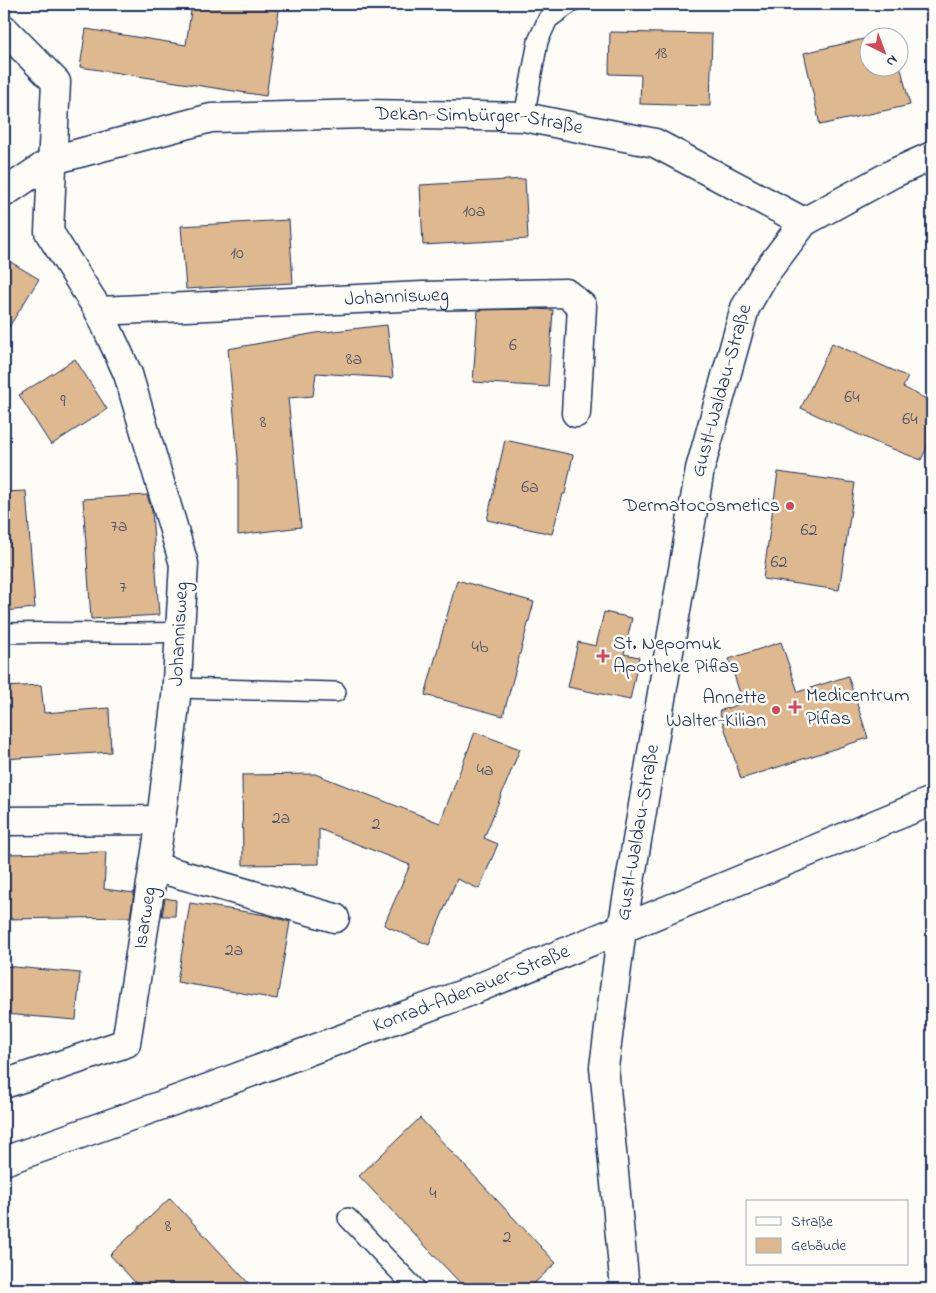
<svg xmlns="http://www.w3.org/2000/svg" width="936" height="1293" font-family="'Indie Flower',sans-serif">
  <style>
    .building { fill: #deb98f; stroke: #1b2f5e }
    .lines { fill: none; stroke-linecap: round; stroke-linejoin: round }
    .lane-casing { stroke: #1b2f5e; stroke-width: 22 }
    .street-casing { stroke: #1b2f5e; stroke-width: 31 }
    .primary-casing { stroke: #1b2f5e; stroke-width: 31 }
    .lane { stroke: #fdfcf7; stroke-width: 19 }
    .street { stroke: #fdfcf7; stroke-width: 28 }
    .primary { stroke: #fdfcf7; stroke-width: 28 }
    .poi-dot { fill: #d1495b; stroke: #fdfcf7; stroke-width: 2 }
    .labels { text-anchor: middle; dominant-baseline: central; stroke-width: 5; stroke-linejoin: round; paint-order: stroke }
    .number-label { font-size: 18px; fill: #4c526a }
    .street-label { font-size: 20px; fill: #1b2f5e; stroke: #fdfcf7 }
    .poi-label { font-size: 20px; fill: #1b2f5e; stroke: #fdfcf7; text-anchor: end }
  </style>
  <rect width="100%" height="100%" fill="#fdfcf7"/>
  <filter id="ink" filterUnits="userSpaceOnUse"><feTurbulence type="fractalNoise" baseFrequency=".02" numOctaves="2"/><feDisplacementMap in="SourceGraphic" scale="10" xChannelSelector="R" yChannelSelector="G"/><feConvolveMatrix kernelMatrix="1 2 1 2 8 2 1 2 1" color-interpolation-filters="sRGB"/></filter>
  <g filter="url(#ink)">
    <g class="building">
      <path d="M192,4H280L266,96L80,67L86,29L186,45Z"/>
      <path d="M610,32L712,34L710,106L640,104L641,75L609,74Z"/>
      <path d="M868,38V68H898V57L910,105L820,125L804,53Z"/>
      <path d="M525,179L528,239L423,245L420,185Z"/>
      <path d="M289,220L293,283L186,289L181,226Z"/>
      <path d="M4,258L39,279L4,335Z"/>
      <path d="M535,309L553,310L548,387L473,382L478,310Z"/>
      <path d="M387,325L393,378L316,373L313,396L288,398L301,527L238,535V458L228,349L316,333Z"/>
      <path d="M832,343L908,377L903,387L932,402V437L921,460L877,443L801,408Z"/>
      <path d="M75,359L107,409L51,445L19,395Z"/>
      <path d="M505,440L573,455L565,494H563L552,534L487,520Z"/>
      <path d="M778,472L855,483L839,590L763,579Z"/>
      <path d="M26,491L35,608L4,611V492Z"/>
      <path d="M147,495L152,511L159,615L91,619L83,499Z"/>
      <path d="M457,580L534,602L503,716L425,695Z"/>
      <path d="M604,612L632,618L624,654L639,657L630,700L568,687L578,642L596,646Z"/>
      <path d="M781,642L798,692L848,676L868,738L741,779L719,711L743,703L729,659Z"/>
      <path d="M41,685L44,713L109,708L111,752L4,759V687Z"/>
      <path d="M475,732L520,749L484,838L498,844L479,889L457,879L429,945L384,925L410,865L319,829V864L243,865L242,775L315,774L440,823Z"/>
      <path d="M106,852L104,889L134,893L130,917L5,919L4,854Z"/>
      <path d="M165,898L176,900L175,916H162Z"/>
      <path d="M190,903L266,915L290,922L277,999L177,982Z"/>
      <path d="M4,966L80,973L76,1020L4,1014Z"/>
      <path d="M420,1118L556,1263L528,1289H466L359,1176Z"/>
      <path d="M170,1198L254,1289H141L110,1255Z"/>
    </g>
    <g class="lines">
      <g class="lane-casing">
        <g id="lane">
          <path d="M524,117L538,41L548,19L569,4"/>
          <path d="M4,633C63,631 121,635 180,632"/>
          <path d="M177,688L336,692"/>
          <path d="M348,1218L416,1289"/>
        </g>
      </g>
      <g class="street-casing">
        <g id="street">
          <path d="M4,29L56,82L49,232L99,311L128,374L184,564L176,697L161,820"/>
          <path id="s1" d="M4,193L53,160L211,118L367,114L524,117L655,143L804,222L894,173L932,156"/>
          <path id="s2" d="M99,311L423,296L566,293L582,306L576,413"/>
          <path d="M4,821L161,820L126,1043L4,1084"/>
          <path d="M154,867L335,918"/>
          <path id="s3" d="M625,1289L604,1067L622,929L700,469L745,308L764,275L804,222"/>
        </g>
      </g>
      <g class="primary-casing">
        <g id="primary">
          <path id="s4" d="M4,1161L165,1104L466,993L932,801"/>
        </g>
      </g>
      <use href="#lane" class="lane"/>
      <use href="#street" class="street"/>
      <use href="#primary" class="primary"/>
    </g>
  </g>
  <g class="poi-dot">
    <circle cx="790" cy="506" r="5"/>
    <path d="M600.5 648.5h5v5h5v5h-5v5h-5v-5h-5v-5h5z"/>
    <path d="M792.5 699.5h5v5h5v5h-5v5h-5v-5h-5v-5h5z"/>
    <circle cx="776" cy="710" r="5"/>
  </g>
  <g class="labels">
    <g class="number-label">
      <text x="661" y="54">18</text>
      <text x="474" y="212">10a</text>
      <text x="237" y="254">10</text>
      <text x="513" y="346">6</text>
      <text x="354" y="360">8a</text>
      <text x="852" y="398">64</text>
      <text x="63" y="402">9</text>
      <text x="910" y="420">64</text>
      <text x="263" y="423">8</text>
      <text x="530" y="488">6a</text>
      <text x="119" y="527">7a</text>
      <text x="809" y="531">62</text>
      <text x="779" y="563">62</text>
      <text x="123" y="588">7</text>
      <text x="480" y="648">4b</text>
      <text x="485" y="771">4a</text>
      <text x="281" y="819">2a</text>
      <text x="376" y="825">2</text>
      <text x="234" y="951">2a</text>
      <text x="433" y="1194">4</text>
      <text x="168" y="1227">8</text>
      <text x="507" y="1238">2</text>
    </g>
    <g class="street-label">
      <text stroke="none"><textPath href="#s1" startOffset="491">Dekan-Simbürger-Straße</textPath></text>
      <text stroke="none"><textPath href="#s2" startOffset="298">Johannisweg</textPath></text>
      <text stroke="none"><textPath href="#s3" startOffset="910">Gustl-Waldau-Straße</textPath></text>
      <text transform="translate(180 634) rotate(-87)">Johannisweg</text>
      <text stroke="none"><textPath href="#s3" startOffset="460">Gustl-Waldau-Straße</textPath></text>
      <text transform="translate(146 918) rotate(-81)">Isarweg</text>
      <text stroke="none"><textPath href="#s4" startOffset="498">Konrad-Adenauer-Straße</textPath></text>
    </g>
    <g class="poi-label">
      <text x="780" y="506">Dermatocosmetics</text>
      <text x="613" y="644" text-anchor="start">St. Nepomuk<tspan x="613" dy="23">Apotheke Piflas</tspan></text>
      <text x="806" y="696" text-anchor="start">Medicentrum<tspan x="806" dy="23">Piflas</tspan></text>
      <text x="766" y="698">Annette<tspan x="766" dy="23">Walter-Kilian</tspan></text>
    </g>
  </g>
  <rect width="936" height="1293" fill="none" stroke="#fdfcf7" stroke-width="20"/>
  <rect x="10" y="10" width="916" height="1273" fill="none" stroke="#1b2f5e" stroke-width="2" filter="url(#ink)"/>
  <rect x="746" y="1200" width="162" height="65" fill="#fdfcf7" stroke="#a3aaba"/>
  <rect x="756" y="1217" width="25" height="8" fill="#fdfcf7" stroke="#a3aaba"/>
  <text x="791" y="1226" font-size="15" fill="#1b2f5e">Straße</text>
  <rect x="756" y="1238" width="25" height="15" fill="#deb98f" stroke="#a3aaba"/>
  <text x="791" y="1250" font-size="15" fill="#1b2f5e">Gebäude</text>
  <g transform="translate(884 52) rotate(138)"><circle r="24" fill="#fdfcf7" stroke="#a3aaba"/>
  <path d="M0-4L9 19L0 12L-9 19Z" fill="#d1495b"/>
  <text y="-8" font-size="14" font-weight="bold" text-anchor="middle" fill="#1b2f5e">N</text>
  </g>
</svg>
